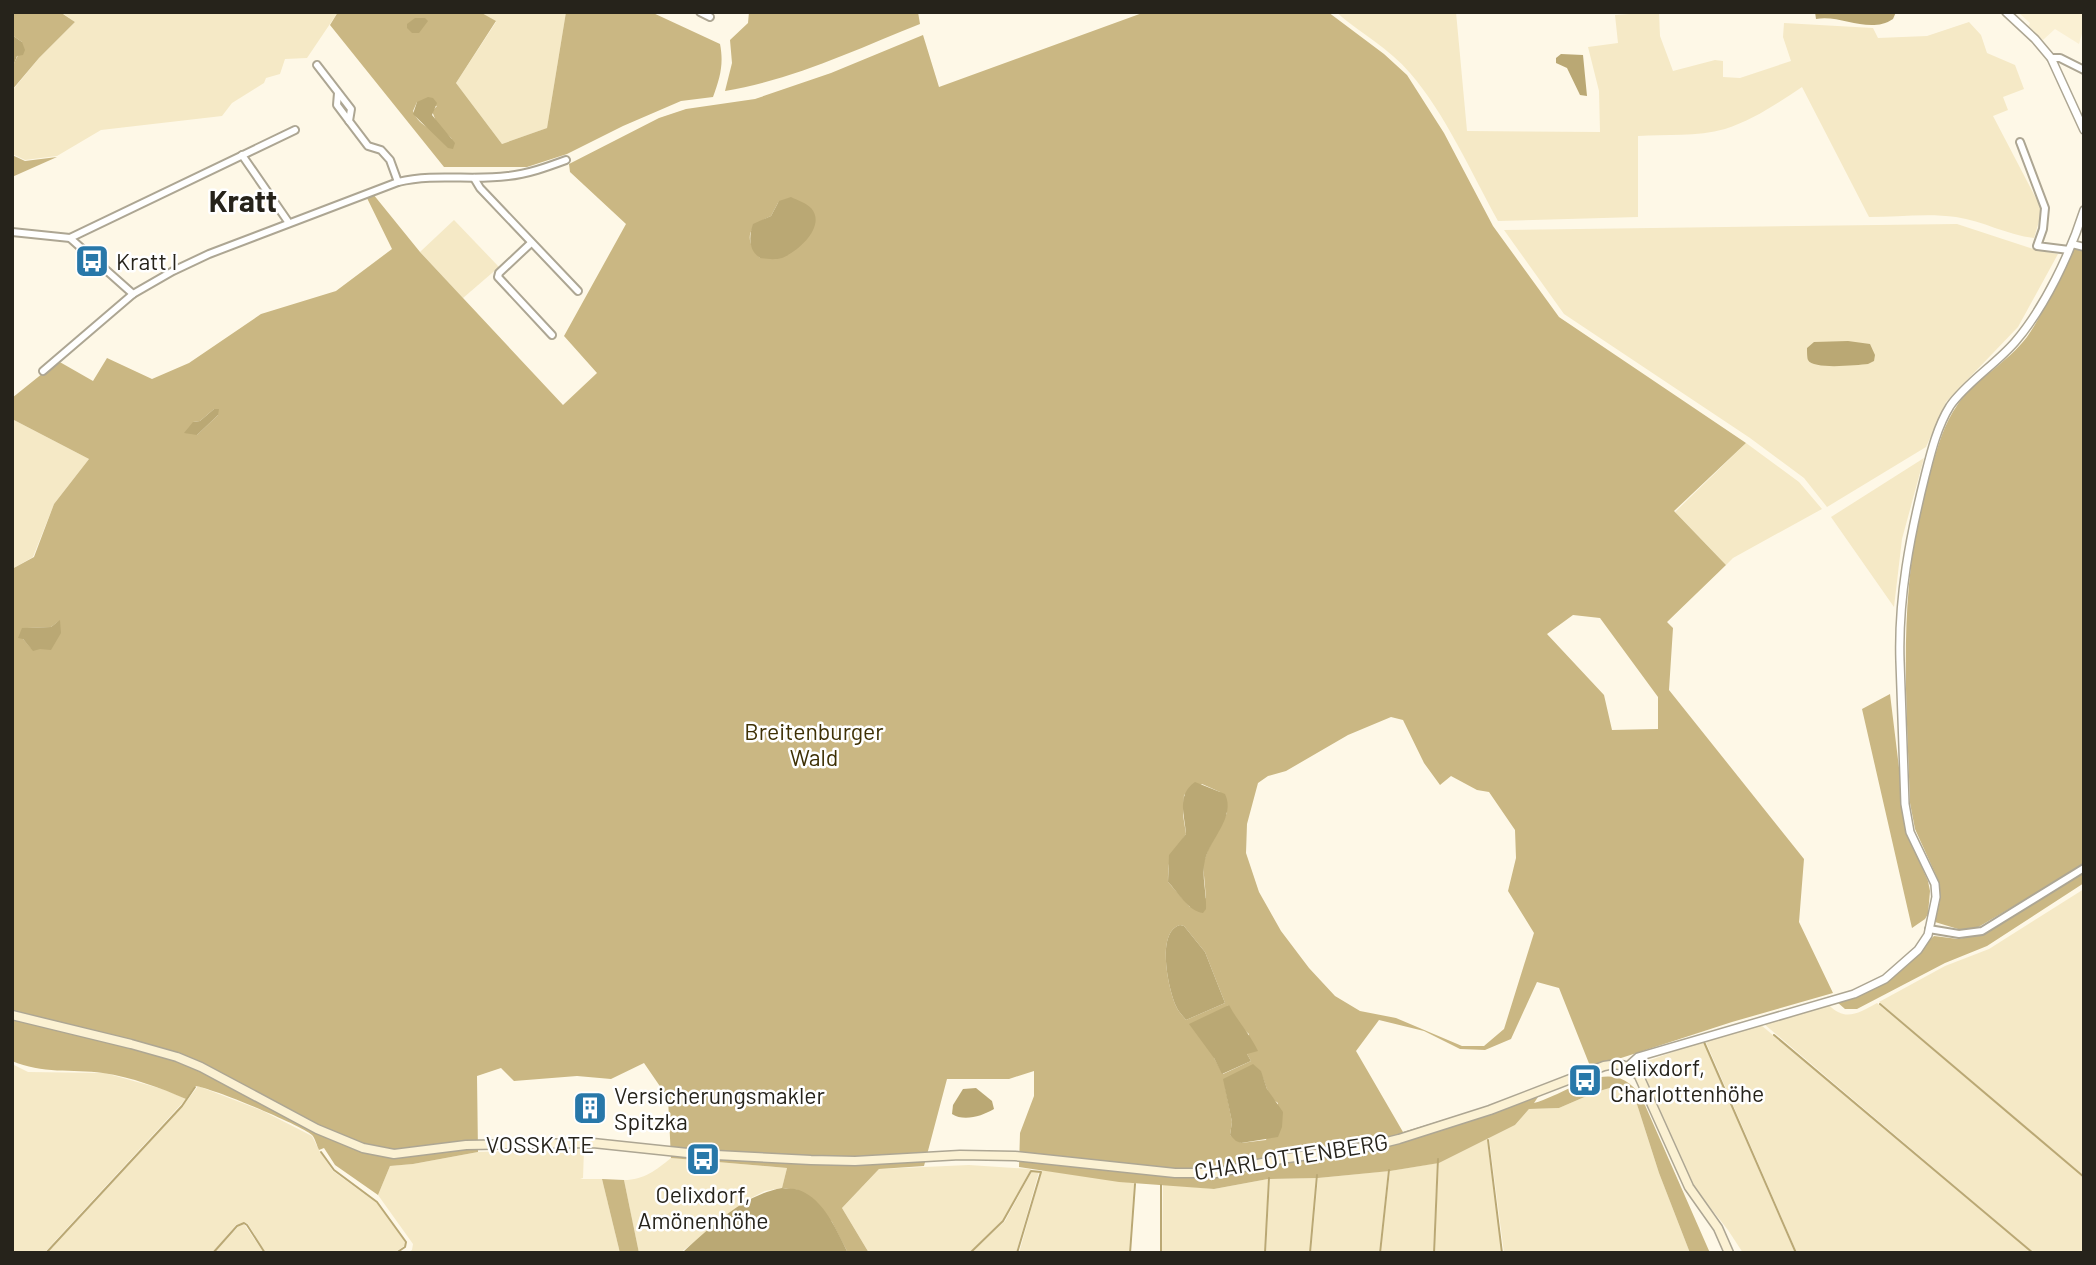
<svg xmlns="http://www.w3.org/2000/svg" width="2096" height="1265" font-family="Barlow,sans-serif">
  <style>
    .built { fill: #faf0d3 }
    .green { fill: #f5e9c6 }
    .forest { fill: #cab783; fill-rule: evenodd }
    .water { fill: #baa874 }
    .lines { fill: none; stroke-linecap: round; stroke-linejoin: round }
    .stream { stroke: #baa874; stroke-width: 2 }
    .minor-casing { stroke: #ada693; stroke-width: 10 }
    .tertiary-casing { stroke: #ada693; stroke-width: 10 }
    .secondary-casing { stroke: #ada693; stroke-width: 11 }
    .minor { stroke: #fff; stroke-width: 6 }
    .tertiary { stroke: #fff; stroke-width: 7 }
    .secondary { stroke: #fbf1d3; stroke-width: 8 }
    .labels { text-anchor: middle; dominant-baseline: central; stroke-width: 5; stroke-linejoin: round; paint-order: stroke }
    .poi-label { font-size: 23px; fill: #26231b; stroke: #fff; text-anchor: start }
    .park-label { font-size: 23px; fill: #3e3004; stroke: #fff }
    .street-label { font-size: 23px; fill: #26231b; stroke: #fff }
    .district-label { font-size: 30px; font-weight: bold; fill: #26231b; stroke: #fff }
  </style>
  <rect width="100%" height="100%" fill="#fef8e7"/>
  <path class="built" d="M2018,12H2084V27L2079,44L2055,29L2043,40L2027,28L2030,23Z"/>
  <g class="green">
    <path d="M61,12H338L307,58L285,59L280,74L266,78L264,83L232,103L222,116L101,130L57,156L25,160L12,154V91L39,58L75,22Z"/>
    <path d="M480,12H566L547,128L502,144L456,83L496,22Z"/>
    <path d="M1336,12H1456L1467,131L1600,132L1599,91L1588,47L1618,43L1615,15L1659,12L1660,36L1673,71L1715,60L1723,61V77L1740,78L1791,61L1783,37L1784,23L1873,28L1878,38L1927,36L1969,22L1981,35L1987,53L2015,65L2024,89L2003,97L2008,110L1993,116L2040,206L2041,215L2034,238C2007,235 1983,221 1956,217C1928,213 1897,217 1869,217L1802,87C1778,103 1753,120 1725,129C1697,137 1666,134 1638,136V217L1498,221C1472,174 1445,113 1410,73C1389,48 1360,33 1336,12Z"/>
    <path d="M454,220L499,267L463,298L420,252Z"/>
    <path d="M1957,224L2036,250L2058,254L2018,327L1946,402L1926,447L1827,507L1804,478L1750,438L1564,314L1504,230Z"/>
    <path d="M12,419L89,459L54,504L33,557L12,569Z"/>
    <path d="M1746,443L1799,482L1822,509L1733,558L1726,565L1675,512Z"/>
    <path d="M1924,458L1902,539L1894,607L1831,517Z"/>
    <path d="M2084,889V1176L1879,1002L1945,966L1989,949Z"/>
    <path d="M1877,1003L2084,1177V1253H2034L1764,1024L1829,1005C1845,1022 1859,1013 1877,1003Z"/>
    <path d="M1761,1025L2032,1253H1797L1705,1040Z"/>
    <path d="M1703,1041L1795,1253H1743L1728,1230L1689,1181L1641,1069L1645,1062Z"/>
    <path d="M12,1064L28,1072L105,1073L166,1090L186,1099L44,1253H12Z"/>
    <path d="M1620,1085L1634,1095L1659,1173L1690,1253H1504L1489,1138L1515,1125L1529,1109L1559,1108L1596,1092Z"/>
    <path d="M198,1086L263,1111L312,1136L319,1150L333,1171L377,1203L405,1242L404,1246L394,1253H266L248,1224L244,1222L236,1225L212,1253H47L183,1106Z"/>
    <path d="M1487,1139L1502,1253H1434L1439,1163Z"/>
    <path d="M584,1149L583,1178L580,1179H602L620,1253H407L412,1250L413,1244L378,1195L390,1166L413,1164L478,1152Z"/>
    <path d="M671,1158L787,1168L782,1188L765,1191L751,1198L680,1253H639L624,1180C644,1180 656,1170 671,1158Z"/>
    <path d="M1437,1163L1433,1253H1380L1390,1171Z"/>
    <path d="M969,1165L1031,1169L1003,1220L969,1253H869L842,1208L879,1169Z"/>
    <path d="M1042,1170L1134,1183L1129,1253H1019Z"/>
    <path d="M1032,1171L1039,1172L1016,1253H971L1005,1221Z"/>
    <path d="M1388,1171L1379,1253H1311L1318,1178Z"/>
    <path d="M1316,1178L1310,1253H1266L1270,1179Z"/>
    <path d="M1268,1179L1265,1253H1162L1163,1184L1214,1189Z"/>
    <path d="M244,1224L264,1253H214L238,1227Z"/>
  </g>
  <g class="forest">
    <path d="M12,12H60L75,22L39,58L12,90C12,80 11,68 16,59C19,53 21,50 22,42L12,35Z"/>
    <path d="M338,12H480L496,21L456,83L502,144L547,128L566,12H651L720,44C724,64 720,78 713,97L681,101L623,126L567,154L527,167H444L330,25ZM417,102L437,106L432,111L437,124L452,139C437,132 419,127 413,111Z"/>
    <path d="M749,12H918L920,24C857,49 793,80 725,91L732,63L730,40L748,23Z"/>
    <path d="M1145,12H1328L1384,54L1407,75L1444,133L1493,226L1559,317L1746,443L1674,511L1726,565L1667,622L1673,628L1669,690L1804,859L1799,922L1833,993L1732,1022L1618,1059L1538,1097L1534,1103C1571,1093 1611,1053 1641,1096L1710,1253H1690L1659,1173L1634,1095L1620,1085L1596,1092L1559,1108L1529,1109L1515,1125L1439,1163L1390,1171L1318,1178L1268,1179L1214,1189L1119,1182L1019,1167L1020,1133L1034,1096V1071L1009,1079H947L924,1166L879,1169L842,1208L869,1253H848L832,1222L798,1190L782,1188L787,1168L671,1158L668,1098L644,1063L611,1079L577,1076L514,1081L501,1068L477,1076L478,1152L413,1164L390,1166L378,1195L335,1165L324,1148L319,1150C317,1146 315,1138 312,1135C301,1125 210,1087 195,1086L186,1099C161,1088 131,1077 103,1073C72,1069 42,1074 12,1061V569L34,557L54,504L89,459L12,419V398L58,361L93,381L107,358L152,379L189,363L261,314L336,291L392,249L366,196L373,194L420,252L563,405L597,373L564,336L626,224L570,172L569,164L659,118L686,109L755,99L831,73L923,35L939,87ZM779,201L760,258C742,237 749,226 771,216ZM214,409L218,415L197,435L193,422L200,421ZM1573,615L1600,618L1658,697V729L1612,730L1604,695L1547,634ZM59,621L31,648L23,639L27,628L51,627ZM1391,717L1403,720L1424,763L1440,785L1451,776L1477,790L1489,792L1515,830L1516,858L1508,891L1534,933L1504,1029L1484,1046H1462L1396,1018L1360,1011L1335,996L1309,968L1281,931L1259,892L1246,853L1247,824L1258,783L1268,776L1286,771L1348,735ZM1202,784L1220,792L1227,813L1208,850L1203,864L1206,898L1190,907L1168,882C1168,853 1172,856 1186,834L1183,815L1184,795ZM1180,925L1184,926L1205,952L1225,1003L1186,1020C1183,1016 1178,1011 1176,1006C1168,988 1156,932 1180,925ZM1537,982L1559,988L1590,1066L1521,1096L1403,1132L1356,1051L1379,1020L1424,1031L1460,1049L1485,1050L1511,1039ZM1228,1005L1242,1028L1249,1034L1247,1054L1251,1061L1223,1074L1214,1058ZM1253,1065C1268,1076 1263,1094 1278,1103L1266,1140L1241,1143L1230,1135L1232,1122L1225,1086Z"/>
    <path d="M12,155L25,161L57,157L12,177Z"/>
    <path d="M2073,248L2084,251V865L1975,929H1958L1935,922L1940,900L1939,882L1915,829L1910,803C1906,688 1897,584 1930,472C1937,449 1944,423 1958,404C1975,380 2008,362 2027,337C2043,315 2060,274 2073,248Z"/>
    <path d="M1890,694L1907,833L1928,881L1930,891L1928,914L1925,919L1912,928L1862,709Z"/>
    <path d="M2084,873V883L1987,946L1945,963L1857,1009H1845L1837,1002C1866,994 1889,983 1911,962C1920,954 1925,944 1934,936L1958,939L1984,934Z"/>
    <path d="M602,1179L624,1180L639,1253H620Z"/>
  </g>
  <g class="water">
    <path d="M1815,12H1896L1893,19C1869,35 1841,14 1816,19Z"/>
    <path d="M415,18H425L428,21L419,33H412L407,28V24Z"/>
    <path d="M12,35L22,42L25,50L23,55L17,56L12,69Z"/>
    <path d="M1561,54L1583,55L1587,96L1580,95L1567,68L1556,63V58Z"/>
    <path d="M428,97L433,98L437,103L432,115L455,143L453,149L448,148L413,114L417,102Z"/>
    <path d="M791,197C797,200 806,203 811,208C827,226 798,252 782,258C775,260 767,259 760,258C748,250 749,236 753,224L771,216L779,201Z"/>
    <path d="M1814,342L1848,341L1870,344L1875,355L1874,361L1868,364C1857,365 1813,370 1808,360C1807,358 1807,350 1807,348Z"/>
    <path d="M214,409H219L218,415L197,435L184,433L193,422L200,421Z"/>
    <path d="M60,620L61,633L51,650L40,649L33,651L23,639L18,638L22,628L51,627Z"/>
    <path d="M1195,782L1225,794C1236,817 1210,839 1205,860C1201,875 1207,894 1206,909L1203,913C1188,911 1178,892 1168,882L1169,855L1186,834C1185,815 1176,795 1195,782Z"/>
    <path d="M1180,925L1184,926L1205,952L1225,1003L1186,1020C1183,1016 1178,1011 1176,1006C1168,988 1156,932 1180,925Z"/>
    <path d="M1229,1005C1238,1022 1250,1034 1258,1051L1247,1054L1251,1061L1222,1074L1214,1058L1189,1024Z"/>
    <path d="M1253,1064L1261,1071L1267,1089L1283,1112L1282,1127L1278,1137L1241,1143L1236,1141L1230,1135L1232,1122L1223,1079Z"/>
    <path d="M976,1088L992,1101L994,1109C982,1116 964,1122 952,1114L953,1105L963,1089Z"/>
    <path d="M782,1188C787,1189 794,1188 799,1190C824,1199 837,1231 848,1253H682C711,1227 743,1195 782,1188Z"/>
  </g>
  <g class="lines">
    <g class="stream">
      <path d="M1880,1004L2084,1177"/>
      <path d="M1774,1035L2033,1253"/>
      <path d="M1704,1042L1796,1253"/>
      <path d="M1488,1140L1502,1253"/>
      <path d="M321,1152L334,1170L377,1202L406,1242L405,1247L396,1253"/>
      <path d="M46,1253L182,1106L195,1087"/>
      <path d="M213,1253L237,1226L244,1223L247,1225L265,1253"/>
      <path d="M970,1253L1003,1221L1031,1171L1041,1172L1017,1253"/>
      <path d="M1130,1253L1135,1184"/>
      <path d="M1161,1253V1185"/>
      <path d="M1265,1253L1269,1178"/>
      <path d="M1310,1253L1317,1175"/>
      <path d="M1380,1253L1389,1170"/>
      <path d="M1434,1253L1438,1159"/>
    </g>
    <g class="minor-casing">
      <g id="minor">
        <path d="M700,12L710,17"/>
        <path d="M2051,58H2060L2084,70"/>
        <path d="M317,65L351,109L349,121L368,146L381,150L390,160L398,182"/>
        <path d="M338,93L337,105L349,121"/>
        <path d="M2020,142L2045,208L2043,229L2037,246L2069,250"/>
        <path d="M242,155L289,223"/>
        <path d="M474,178L480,188L578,291"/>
        <path d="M12,232L70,238L133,294"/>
        <path d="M70,238L295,130"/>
        <path d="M531,243L499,273L498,277L552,335"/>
        <path d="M2072,244L2084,247"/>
        <path d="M43,371L133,294L173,271L209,254L398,182C436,173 470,181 508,176C528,174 547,167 566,160"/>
        <path d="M1929,929L1959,934L1982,931L2084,868"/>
      </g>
    </g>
    <g class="tertiary-casing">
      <g id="tertiary">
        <path d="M2006,12L2035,39L2051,58L2084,130"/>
        <path d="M1628,1066L1638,1057L1854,994L1885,979L1918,950L1928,935L1936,897L1935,884L1910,832L1905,804L1900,661C1898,598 1910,536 1925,476C1931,452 1937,427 1950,406C1966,383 1996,364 2015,342C2045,307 2070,254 2084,210"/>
      </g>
    </g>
    <g class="secondary-casing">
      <path id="secondary" d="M12,1015L131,1044L177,1057L201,1067L317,1129L363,1148L394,1154L466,1145L593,1143L697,1154L811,1160L855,1161L960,1155L1015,1156L1175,1173H1216L1281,1159L1371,1146L1399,1139L1490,1110L1604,1066C1619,1063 1628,1064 1639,1076L1689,1187L1718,1228L1729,1253"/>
    </g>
    <use href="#minor" class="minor"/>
    <use href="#tertiary" class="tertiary"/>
    <use href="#secondary" class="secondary"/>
  </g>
  <defs>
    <g id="bus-square" transform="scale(1.75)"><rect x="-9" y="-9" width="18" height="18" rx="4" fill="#2878a9" stroke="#fff"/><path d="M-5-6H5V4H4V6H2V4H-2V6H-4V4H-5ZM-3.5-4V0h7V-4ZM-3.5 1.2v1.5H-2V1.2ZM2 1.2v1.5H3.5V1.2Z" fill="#fff"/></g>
    <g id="building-square" transform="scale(1.75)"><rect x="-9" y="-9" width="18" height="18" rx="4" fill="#2878a9" stroke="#fff"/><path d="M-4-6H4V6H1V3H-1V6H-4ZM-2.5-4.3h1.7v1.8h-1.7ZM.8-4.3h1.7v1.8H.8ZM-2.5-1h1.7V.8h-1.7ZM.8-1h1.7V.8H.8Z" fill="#fff"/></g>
  </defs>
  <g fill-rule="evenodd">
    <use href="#bus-square" x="92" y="261"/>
    <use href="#bus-square" x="1585" y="1080"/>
    <use href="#building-square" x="590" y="1108"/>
    <use href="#bus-square" x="703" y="1159"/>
  </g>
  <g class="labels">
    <g class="poi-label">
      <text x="116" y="261">Kratt I</text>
      <text x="1610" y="1067">Oelixdorf,<tspan x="1610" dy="26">Charlottenhöhe</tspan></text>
      <text x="614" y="1095">Versicherungsmakler<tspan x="614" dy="26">Spitzka</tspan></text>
      <text x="703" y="1194" text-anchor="middle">Oelixdorf,<tspan x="703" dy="26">Amönenhöhe</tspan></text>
    </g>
    <g class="park-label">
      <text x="814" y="731">Breitenburger<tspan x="814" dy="26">Wald</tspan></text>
    </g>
    <g class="street-label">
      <text x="540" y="1144">VOSSKATE</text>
      <text transform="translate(1291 1156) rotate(-9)">CHARLOTTENBERG</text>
    </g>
    <g class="district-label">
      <text x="243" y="200">Kratt</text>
    </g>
  </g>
  <rect width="2096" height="1265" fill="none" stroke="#26231b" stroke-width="28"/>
</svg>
